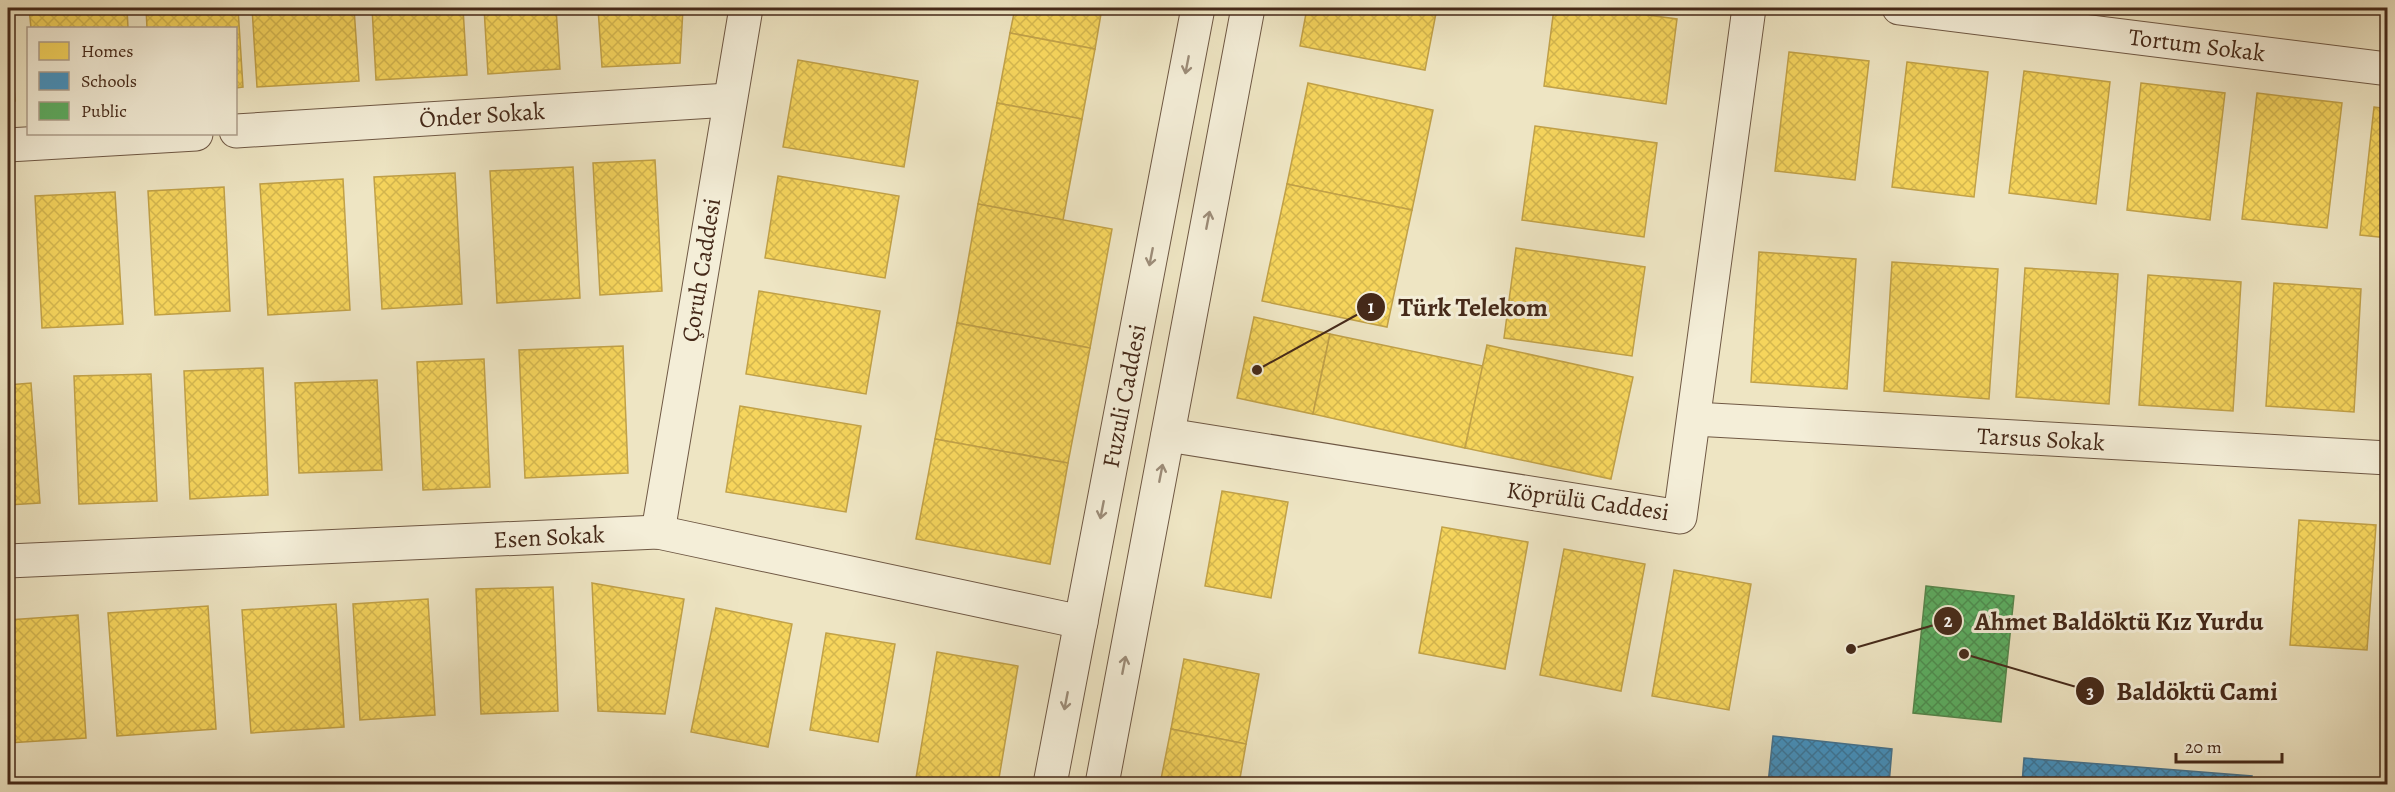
<svg xmlns="http://www.w3.org/2000/svg" width="2395" height="792" font-family="Alegreya,serif">
  <style>
    .homes { fill: url(#homes-cross-hatch); stroke: #c1a148; stroke-width: 1.5 }
    .schools { fill: url(#schools-cross-hatch); stroke: #447390; stroke-width: 1.5 }
    .public { fill: url(#public-cross-hatch); stroke: #54864b; stroke-width: 1.5 }
    .lines { fill: none; stroke-linecap: round; stroke-linejoin: round }
    .minor-casing { stroke: #6f5844; stroke-width: 35 }
    .tertiary-casing { stroke: #6f5844; stroke-width: 35 }
    .minor { stroke: #f4eed8; stroke-width: 33 }
    .tertiary { stroke: #f4eed8; stroke-width: 33 }
    .oneway { stroke: #9c8c78 }
    .labels { text-anchor: middle; dominant-baseline: central; stroke-width: 6; stroke-linejoin: round; paint-order: stroke }
    .street-label { font-size: 24px; fill: #452919; stroke: #f4eed8 }
    .leader { fill: none; stroke: #452919; stroke-width: 2 }
    .callout-dot { fill: #452919; stroke: #f4eed8; stroke-width: 2 }
    .mark-label { font-size: 18px; text-anchor: middle; font-weight: bold; fill: #fff }
    .callout-label { font-size: 26px; text-anchor: middle; font-weight: bold; fill: #452919; stroke: #f4eed8; stroke-width: 6; stroke-linejoin: round; paint-order: stroke }
  </style>
  <defs>
    <pattern id="homes-cross-hatch" width="8" height="8" patternUnits="userSpaceOnUse" patternTransform="scale(1.5)"><rect width="8" height="8" fill="#f6d55c"/><path d="M0 0l8 8M0 8l8-8" fill="none" stroke="#d4b74f"/></pattern>
    <pattern id="schools-cross-hatch" width="8" height="8" patternUnits="userSpaceOnUse" patternTransform="scale(1.5)"><rect width="8" height="8" fill="#4393c3"/><path d="M0 0l8 8M0 8l8-8" fill="none" stroke="#3a789e"/></pattern>
    <pattern id="public-cross-hatch" width="8" height="8" patternUnits="userSpaceOnUse" patternTransform="scale(1.5)"><rect width="8" height="8" fill="#5aae61"/><path d="M0 0l8 8M0 8l8-8" fill="none" stroke="#4c8e4f"/></pattern>
  </defs>
  <rect width="100%" height="100%" fill="#eee5c3"/>
  <filter id="stains"><feTurbulence type="fractalNoise" baseFrequency=".00333" numOctaves="4"/><feColorMatrix values="0 0 0 0 .2 0 0 0 0 .09 0 0 0 0 .02 0 0 0 .5 -.17"/></filter>
  <radialGradient id="worn" r=".72"><stop offset=".6" stop-color="#630" stop-opacity="0"/><stop offset="1" stop-color="#630" stop-opacity=".3"/></radialGradient>
  <g class="homes">
    <path d="M8,8H9L15,101H8Z"/>
    <path d="M29,8H127L128,28H31Z"/>
    <path d="M146,8H238L243,87L236,88V28H147Z"/>
    <path d="M252,8H354L359,81L257,87Z"/>
    <path d="M372,8H463L467,75L376,80Z"/>
    <path d="M484,8H556L560,69L488,74Z"/>
    <path d="M598,8H683L680,63L602,67Z"/>
    <path d="M1015,8H1102L1095,49L1010,33Z"/>
    <path d="M1307,8H1437L1425,70L1300,46Z"/>
    <path d="M1554,8H1595L1677,19L1666,104L1544,86Z"/>
    <path d="M2350,8H2388V12Z"/>
    <path d="M1010,33L1095,49L1082,119L997,103Z"/>
    <path d="M1789,52L1869,61L1855,180L1775,171Z"/>
    <path d="M798,60L918,81L904,167L783,147Z"/>
    <path d="M1907,62L1988,72L1974,197L1892,187Z"/>
    <path d="M2024,71L2110,82L2096,204L2009,193Z"/>
    <path d="M1308,83L1433,110L1412,210L1287,184Z"/>
    <path d="M2141,83L2225,93L2210,220L2127,210Z"/>
    <path d="M2257,93L2342,103L2327,228L2242,219Z"/>
    <path d="M997,103L1082,119L1063,220L978,204Z"/>
    <path d="M2374,107L2388,109V238L2360,235Z"/>
    <path d="M1535,126L1657,143L1644,237L1522,220Z"/>
    <path d="M655,160L662,291L600,295L593,163Z"/>
    <path d="M573,167L580,298L497,303L490,171Z"/>
    <path d="M455,173L462,304L382,309L374,177Z"/>
    <path d="M778,176L899,196L885,278L765,258Z"/>
    <path d="M343,179L350,310L268,315L260,184Z"/>
    <path d="M1287,184L1412,210L1387,327L1262,301Z"/>
    <path d="M224,187L230,311L155,315L148,191Z"/>
    <path d="M115,192L123,324L42,328L35,196Z"/>
    <path d="M978,204L1112,229L1090,348L957,323Z"/>
    <path d="M1516,248L1645,267L1632,356L1504,338Z"/>
    <path d="M1759,252L1856,259L1847,389L1751,382Z"/>
    <path d="M1892,262L1998,269L1989,399L1884,391Z"/>
    <path d="M2025,268L2118,274L2109,404L2016,397Z"/>
    <path d="M2148,275L2241,282L2233,411L2139,405Z"/>
    <path d="M2274,283L2361,289L2354,412L2266,406Z"/>
    <path d="M8,288L10,333H8Z"/>
    <path d="M759,291L880,311L866,394L746,374Z"/>
    <path d="M1254,317L1330,334L1313,414L1237,398Z"/>
    <path d="M957,323L1090,348L1068,463L935,439Z"/>
    <path d="M1330,334L1483,366L1465,448L1313,414Z"/>
    <path d="M1487,345L1633,377L1611,479L1465,448Z"/>
    <path d="M623,346L628,473L525,478L519,350Z"/>
    <path d="M484,359L490,487L423,490L417,362Z"/>
    <path d="M263,368L268,495L190,499L184,371Z"/>
    <path d="M151,374L157,501L79,504L74,376Z"/>
    <path d="M377,380L382,470L299,473L295,383Z"/>
    <path d="M31,383L40,503L8,505V385Z"/>
    <path d="M740,406L861,426L846,512L726,492Z"/>
    <path d="M935,439L1068,463L1050,564L916,539Z"/>
    <path d="M1222,491L1288,502L1271,598L1205,586Z"/>
    <path d="M2299,520L2376,525L2367,650L2290,645Z"/>
    <path d="M1442,527L1528,542L1505,669L1419,653Z"/>
    <path d="M1564,549L1645,564L1621,691L1540,675Z"/>
    <path d="M1674,570L1751,584L1729,710L1652,696Z"/>
    <path d="M592,583L684,599L665,714L598,711Z"/>
    <path d="M553,587L558,711L481,714L476,589Z"/>
    <path d="M428,599L435,715L360,720L353,604Z"/>
    <path d="M336,604L344,727L251,733L242,610Z"/>
    <path d="M208,606L216,729L117,736L108,613Z"/>
    <path d="M716,608L792,624L768,747L691,732Z"/>
    <path d="M78,615L86,738L8,743V620Z"/>
    <path d="M826,633L895,644L878,742L810,730Z"/>
    <path d="M937,652L1018,666L998,784H954L916,778Z"/>
    <path d="M1184,659L1259,674L1246,744L1171,729Z"/>
    <path d="M1171,729L1246,744L1239,784H1160Z"/>
  </g>
  <g class="schools">
    <path d="M1773,736L1892,749L1889,784H1768Z"/>
    <path d="M2024,758L2252,776L2251,784H2022Z"/>
  </g>
  <path class="public" d="M1926,586L2014,596L2001,722L1913,713Z"/>
  <g class="lines">
    <g class="minor-casing">
      <g id="minor">
        <path d="M1899,8L2388,69"/>
        <path d="M236,131L729,100"/>
        <path d="M8,145L196,134"/>
        <path d="M1168,435L1680,517L1749,8"/>
        <path d="M658,532L746,8"/>
        <path d="M8,561L658,532L1081,622"/>
      </g>
    </g>
    <g class="tertiary-casing">
      <g id="tertiary">
        <path d="M1694,419L2388,458"/>
        <path d="M1050,784L1198,8"/>
        <path d="M1102,784L1248,8"/>
      </g>
    </g>
    <use href="#minor" class="minor"/>
    <use href="#tertiary" class="tertiary"/>
  </g>
  <defs><path id="oneway-shaft" d="M-6 0H5M1.5-3L5.5 0L1.5 3" fill="none" stroke-width="1.6" stroke-linecap="round" stroke-linejoin="round" transform="scale(1.5)"/></defs>
  <g class="oneway">
    <use href="#oneway-shaft" transform="translate(1187 65) rotate(101)"/>
    <use href="#oneway-shaft" transform="translate(1208 220) rotate(-79)"/>
    <use href="#oneway-shaft" transform="translate(1151 257) rotate(101)"/>
    <use href="#oneway-shaft" transform="translate(1161 473) rotate(-79)"/>
    <use href="#oneway-shaft" transform="translate(1102 510) rotate(101)"/>
    <use href="#oneway-shaft" transform="translate(1124 665) rotate(-79)"/>
    <use href="#oneway-shaft" transform="translate(1066 701) rotate(101)"/>
  </g>
  <g class="labels">
    <g class="street-label">
      <text transform="translate(2197 45) rotate(7)">Tortum Sokak</text>
      <text transform="translate(482 115) rotate(-4)">Önder Sokak</text>
      <text transform="translate(701 270) rotate(-81)">Çoruh Caddesi</text>
      <text transform="translate(1124 396) rotate(-79)">Fuzuli Caddesi</text>
      <text transform="translate(2041 439) rotate(3)">Tarsus Sokak</text>
      <text transform="translate(1588 501) rotate(8)">Köprülü Caddesi</text>
      <text transform="translate(549 537) rotate(-3)">Esen Sokak</text>
    </g>
  </g>
  <path class="leader" d="M1257 370L1371 307M1851 649L1948 621M1964 654L2090 691"/>
  <g class="callout-dot">
    <circle cx="1257" cy="370" r="6"/>
    <circle cx="1851" cy="649" r="6"/>
    <circle cx="1964" cy="654" r="6"/>
    <circle cx="1371" cy="307" r="15"/>
    <circle cx="1948" cy="621" r="15"/>
    <circle cx="2090" cy="691" r="15"/>
  </g>
  <g class="mark-label">
    <text x="1371" y="313">1</text>
    <text x="1948" y="627">2</text>
    <text x="2090" y="698">3</text>
  </g>
  <g class="callout-label">
    <text x="1473" y="316">Türk Telekom</text>
    <text x="2119" y="630">Ahmet Baldöktü Kız Yurdu</text>
    <text x="2197" y="700">Baldöktü Cami</text>
  </g>
  <rect width="2395" height="792" fill="none" stroke="#eee5c3" stroke-width="30"/>
  <rect x="9" y="9" width="2377" height="774" fill="none" stroke="#452919" stroke-width="3"/>
  <rect x="15" y="15" width="2365" height="762" fill="none" stroke="#452919" stroke-width="1.5"/>
  <rect x="27" y="27" width="210" height="108" fill="#f4eed8" stroke="#ae9f8c" stroke-width="1.5"/>
  <rect x="39" y="42" width="30" height="18" fill="#f6d55c" stroke="#ae9f8c" stroke-width="1.5"/>
  <text x="81" y="57" font-size="18" fill="#452919">Homes</text>
  <rect x="39" y="72" width="30" height="18" fill="#4393c3" stroke="#ae9f8c" stroke-width="1.5"/>
  <text x="81" y="87" font-size="18" fill="#452919">Schools</text>
  <rect x="39" y="102" width="30" height="18" fill="#5aae61" stroke="#ae9f8c" stroke-width="1.5"/>
  <text x="81" y="117" font-size="18" fill="#452919">Public</text>
  <path d="M2176 753v9h106v-9" fill="none" stroke="#452919" stroke-width="3"/>
  <text x="2185" y="753" font-size="18" fill="#452919" stroke="#f4eed8" stroke-width="4.5" paint-order="stroke">20 m</text>
  <rect width="100%" height="100%" filter="url(#stains)"/>
  <rect width="100%" height="100%" fill="url(#worn)"/>
</svg>
